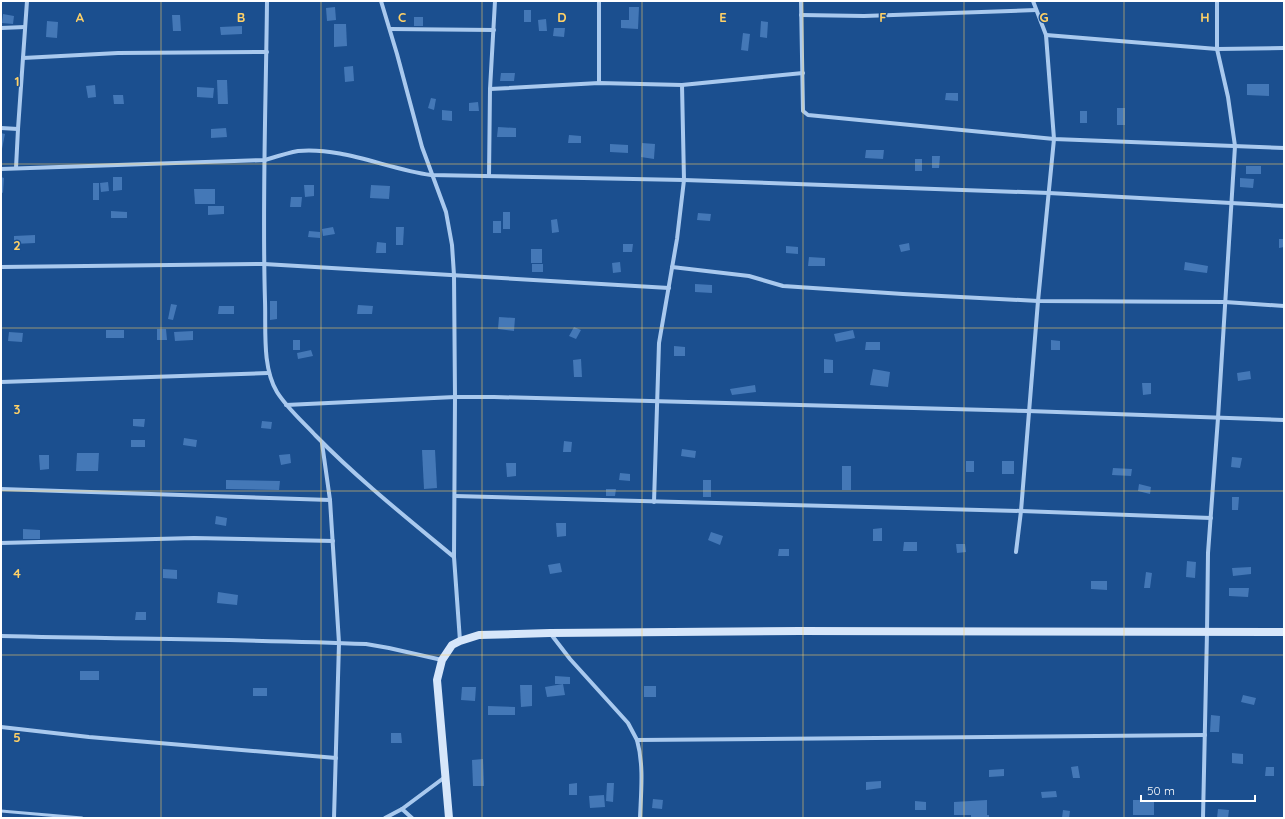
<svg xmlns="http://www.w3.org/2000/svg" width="1285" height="819" font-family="Quicksand,sans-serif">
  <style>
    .building { fill: #4478b7 }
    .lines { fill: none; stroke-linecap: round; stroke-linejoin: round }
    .service { stroke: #a9c9ee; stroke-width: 3 }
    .minor { stroke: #a9c9ee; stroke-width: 4 }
    .secondary { stroke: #d6e6fa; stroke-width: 8 }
    .grid { fill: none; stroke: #ffd166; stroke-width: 1; stroke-opacity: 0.55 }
    .grid-label { font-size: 13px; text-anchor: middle; font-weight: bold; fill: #ffd166; stroke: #1b4f8f; stroke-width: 3; stroke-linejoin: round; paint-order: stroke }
  </style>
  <rect width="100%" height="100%" fill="#1b4f8f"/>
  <g class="building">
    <path d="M335,7L336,20L327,21L326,8Z"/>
    <path d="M629,7H639L638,29L621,28V20H629Z"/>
    <rect x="524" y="10" width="7" height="12"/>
    <path d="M3,14L14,16L13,24L2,23Z"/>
    <path d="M172,15H180L181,31H173Z"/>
    <rect x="414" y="17" width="9" height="9"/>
    <path d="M546,19L547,31H539L538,20Z"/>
    <path d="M47,21L58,22L57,38L46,37Z"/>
    <path d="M761,21L768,22L767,38L760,37Z"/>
    <path d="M334,24H346L347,46L334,47Z"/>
    <path d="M242,26V34L221,35L220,27Z"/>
    <path d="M554,28H565L564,37L553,36Z"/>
    <path d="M743,33L750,34L748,51L741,50Z"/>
    <path d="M353,66L354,81L345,82L344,67Z"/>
    <path d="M501,73H515L514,81H500Z"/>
    <path d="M217,80H227L228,104H218Z"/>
    <path d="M1247,84H1269V96L1247,95Z"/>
    <path d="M95,85L96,97L88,98L86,86Z"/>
    <path d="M197,87L214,88L213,98L197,97Z"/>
    <path d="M946,93H958V101L945,100Z"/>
    <path d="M113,95H123L124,104H114Z"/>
    <path d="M431,98L436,99L434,110L428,108Z"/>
    <path d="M478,102L479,111H469V103Z"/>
    <rect x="1117" y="108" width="8" height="17"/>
    <path d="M442,110L452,111V121L442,120Z"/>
    <rect x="1080" y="111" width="7" height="12"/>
    <path d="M498,127L516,128V137H497Z"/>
    <path d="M226,128L227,137L211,138V129Z"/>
    <path d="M1,133L5,134L2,149H1Z"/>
    <path d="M569,135L581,136V143H568Z"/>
    <path d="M642,143L655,144L654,159L641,157Z"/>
    <path d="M610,144L628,145V153L610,152Z"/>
    <path d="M866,150H884L883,159L865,158Z"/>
    <path d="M932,156H940L939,168H932Z"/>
    <rect x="915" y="159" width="7" height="12"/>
    <rect x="1246" y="166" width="15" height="8"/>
    <path d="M1,177L4,178L3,193L1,192Z"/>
    <path d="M113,177H122V190L113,191Z"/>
    <path d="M1240,178L1254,179L1253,188L1240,187Z"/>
    <path d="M108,182L109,191L101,192L100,183Z"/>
    <rect x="93" y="183" width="6" height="17"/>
    <path d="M304,185H314V196L305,197Z"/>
    <path d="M371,185L390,186L389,199L370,198Z"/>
    <path d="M194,189H215V204H195Z"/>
    <path d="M291,197H302L301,207H290Z"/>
    <path d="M208,206H224V214L208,215Z"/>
    <path d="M111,211L127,212V218H111Z"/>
    <rect x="503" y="212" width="7" height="17"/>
    <path d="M698,213L711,214L710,221L697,220Z"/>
    <path d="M557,219L559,232L552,233L551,220Z"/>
    <rect x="493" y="221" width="8" height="12"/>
    <path d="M333,227L335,234L323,236L322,229Z"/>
    <path d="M396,227H404L403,245H396Z"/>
    <path d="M309,231L320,232V238L308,237Z"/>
    <path d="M35,235V243L14,244V236Z"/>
    <path d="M1279,239H1284V247L1279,248Z"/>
    <path d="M377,242L386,243V253H376Z"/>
    <path d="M909,243L910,250L901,252L899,245Z"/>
    <path d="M623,244H633L632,252H623Z"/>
    <path d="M786,246L798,247V254L786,253Z"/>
    <rect x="531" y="249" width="11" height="14"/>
    <path d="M809,257L825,258V266H808Z"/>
    <path d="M620,262L621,272L613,273L612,263Z"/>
    <path d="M1185,262L1208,266L1207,273L1184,270Z"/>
    <rect x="532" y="264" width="11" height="8"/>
    <path d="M695,284L712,285V293L695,292Z"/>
    <path d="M270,301H277V319L270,320Z"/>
    <path d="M171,304L177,305L173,320L168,319Z"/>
    <path d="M358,305L373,306L372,314H357Z"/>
    <path d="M219,306H234V314H218Z"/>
    <path d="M499,317L515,318L514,331L498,329Z"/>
    <path d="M574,327L581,330L576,339L569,336Z"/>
    <path d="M157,329H166L167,340H157Z"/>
    <rect x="106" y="330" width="18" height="8"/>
    <path d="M853,330L855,338L836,342L834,334Z"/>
    <path d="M193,331V340L175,341L174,332Z"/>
    <path d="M9,332L23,333L22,342L8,341Z"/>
    <rect x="293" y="340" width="7" height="10"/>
    <path d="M1051,340L1060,341V350H1051Z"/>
    <path d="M866,342H880V350H865Z"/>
    <path d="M674,346L685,347V356H674Z"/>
    <path d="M311,350L313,356L298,359L297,353Z"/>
    <path d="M581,359L582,377H574L573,360Z"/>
    <path d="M824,359L833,360V373H824Z"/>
    <path d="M873,369L890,372L888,387L870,385Z"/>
    <path d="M1250,371L1251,379L1238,381L1237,373Z"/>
    <path d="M1142,383H1151V394L1143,395Z"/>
    <path d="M755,385L756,392L732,395L730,389Z"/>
    <path d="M133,419H145L144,427L133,426Z"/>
    <path d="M262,421L272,422L271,429L261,428Z"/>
    <path d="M184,438L197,440L196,447L183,445Z"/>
    <rect x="131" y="440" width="14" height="7"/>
    <path d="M564,441L572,442L571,452H563Z"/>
    <path d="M682,449L696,451L695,458L681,456Z"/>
    <path d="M422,450H435L437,488L424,489Z"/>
    <path d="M77,453H99L98,471H76Z"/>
    <path d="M290,454L291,463L281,465L279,455Z"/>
    <path d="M39,455H49V469L40,470Z"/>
    <path d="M1232,457L1242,458L1240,468L1231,467Z"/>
    <rect x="966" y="461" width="8" height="11"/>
    <rect x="1002" y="461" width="12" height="13"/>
    <path d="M506,463H516V476L507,477Z"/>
    <rect x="842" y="466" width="9" height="24"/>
    <path d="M1113,468L1132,469L1131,476L1112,475Z"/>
    <path d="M620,473L630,474V481L619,480Z"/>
    <path d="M226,480L280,481L279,490L226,489Z"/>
    <rect x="703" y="480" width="8" height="17"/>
    <path d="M1139,484L1151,487L1150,494L1138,491Z"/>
    <path d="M606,489H616L615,496H606Z"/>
    <path d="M1232,497H1239L1238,510H1232Z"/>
    <path d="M216,516L227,518L226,526L215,524Z"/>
    <path d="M556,523H566V536L557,537Z"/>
    <path d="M882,528V541H873V529Z"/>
    <path d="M23,529L40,530V539H23Z"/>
    <path d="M711,532L723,536L720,545L708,540Z"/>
    <path d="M904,542H917V551H903Z"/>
    <path d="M956,544H965L966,552L957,553Z"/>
    <path d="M779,549H789V556H778Z"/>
    <path d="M1187,561L1196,562L1195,578L1186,577Z"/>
    <path d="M560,563L562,572L550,574L548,565Z"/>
    <path d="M1251,567V574L1233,576L1232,568Z"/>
    <path d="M163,569L177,570V579L163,578Z"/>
    <path d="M1146,572L1152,573L1150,588H1144Z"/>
    <path d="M1091,581H1107V590L1091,589Z"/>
    <path d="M1229,588H1249L1248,597L1229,596Z"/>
    <path d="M218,592L238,595L237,605L217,603Z"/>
    <path d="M136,612H146V620H135Z"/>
    <rect x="80" y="671" width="19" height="9"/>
    <path d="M555,676L570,677V684H555Z"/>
    <path d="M563,684L565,695L547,697L545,687Z"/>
    <path d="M520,685H532V706L521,707Z"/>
    <rect x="644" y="686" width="12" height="11"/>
    <path d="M462,687H476L475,701L461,700Z"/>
    <rect x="253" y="688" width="14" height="8"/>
    <path d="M1243,695L1256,698L1254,705L1241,702Z"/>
    <path d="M488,706L515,707V715H488Z"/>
    <path d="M1211,715L1220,716L1219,732H1210Z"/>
    <path d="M391,733H401L402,743H391Z"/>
    <path d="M1232,753L1243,754V764L1232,763Z"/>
    <path d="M483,759L484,786H473L472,760Z"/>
    <path d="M1078,766L1080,778H1073L1071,767Z"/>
    <path d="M1266,767H1274V776H1265Z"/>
    <path d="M1004,769V776L989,777V770Z"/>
    <path d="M881,781V788L866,790V782Z"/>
    <path d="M577,783V795H569V784Z"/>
    <path d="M607,783H614L613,802L606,801Z"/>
    <path d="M1056,791L1057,797L1042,798L1041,792Z"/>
    <path d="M604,795L605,807L590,808L589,796Z"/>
    <path d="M653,799L663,800L662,809L652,808Z"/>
    <path d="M987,800V815H989V818H971V815H954V802Z"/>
    <rect x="1133" y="800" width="21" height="15"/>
    <path d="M915,801L926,802V810H915Z"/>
    <path d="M1218,809L1229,810L1228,818H1217Z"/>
    <path d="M1063,810L1070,811L1069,818H1062Z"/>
  </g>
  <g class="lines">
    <path class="service" d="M1,811L82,818"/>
    <g class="minor">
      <path d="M267,1C266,101 262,201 265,301C266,330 262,367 277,392C287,408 302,421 315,435C358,479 407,518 454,557L460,641"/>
      <path d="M381,1L397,54L422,147L446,212L452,245L454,275L455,397L454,557"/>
      <path d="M599,1V83"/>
      <path d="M801,1L803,111L808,115L1054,139L1284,148"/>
      <path d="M801,15L864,16L1036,10"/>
      <path d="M1,28L25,27"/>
      <path d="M390,29L494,30"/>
      <path d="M1046,35L1217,49L1284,48"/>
      <path d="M23,58L118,53L267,52"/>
      <path d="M490,89L599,83L682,85L803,73"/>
      <path d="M1,128L18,129"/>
      <path d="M16,168L18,129L27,1"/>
      <path d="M1,169L265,160C275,157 287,153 298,151C343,147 387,169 431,175L684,180L1049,193L1284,206"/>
      <path d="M489,176L490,89L495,1"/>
      <path d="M1,267L264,264L669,288"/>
      <path d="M672,267L749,276L783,286L903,294L1038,301L1225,302L1284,306"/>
      <path d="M1,382L268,373"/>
      <path d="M286,405L455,397H494L1028,411L1284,420"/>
      <path d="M322,443L330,500L339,643L334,818"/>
      <path d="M1,489L330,500"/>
      <path d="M455,496L1021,511L1211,518"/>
      <path d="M654,502L659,343L677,239L684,180L682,85"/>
      <path d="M1,543L194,538L333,541"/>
      <path d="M1016,552L1021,511L1038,301L1054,139L1046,35L1033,1"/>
      <path d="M550,633L570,659L628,723L637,740"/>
      <path d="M1,636C123,639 245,639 366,644L389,648L442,660"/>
      <path d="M1,727L89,737L336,758"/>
      <path d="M402,809L412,818"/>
      <path d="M385,818L402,809L445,777"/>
      <path d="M640,818C641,792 644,765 637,740L1205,735"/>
      <path d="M1203,818L1207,632L1208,553L1218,418L1235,146L1228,97L1217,49V1"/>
    </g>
    <path class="secondary" d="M449,818L437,680L442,660L452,645L460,641L479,635L550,633L800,631L1284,632"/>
  </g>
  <path class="grid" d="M161,1V818M321,1V818M482,1V818M642,1V818M803,1V818M964,1V818M1124,1V818M1,164H1284M1,328H1284M1,491H1284M1,655H1284"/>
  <g class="grid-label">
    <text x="80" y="22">A</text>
    <text x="241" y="22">B</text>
    <text x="402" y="22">C</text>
    <text x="562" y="22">D</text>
    <text x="723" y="22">E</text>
    <text x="883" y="22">F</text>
    <text x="1044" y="22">G</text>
    <text x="1205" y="22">H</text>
    <text x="17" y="86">1</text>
    <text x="17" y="250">2</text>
    <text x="17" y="414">3</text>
    <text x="17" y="578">4</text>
    <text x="17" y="742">5</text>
  </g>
  <rect width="1285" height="819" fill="none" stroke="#ffffff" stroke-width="4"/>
  <path d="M1141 795v6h114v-6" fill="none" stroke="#ffffff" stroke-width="2"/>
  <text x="1147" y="795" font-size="12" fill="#ffffff" stroke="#1b4f8f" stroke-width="3" paint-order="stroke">50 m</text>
</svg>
